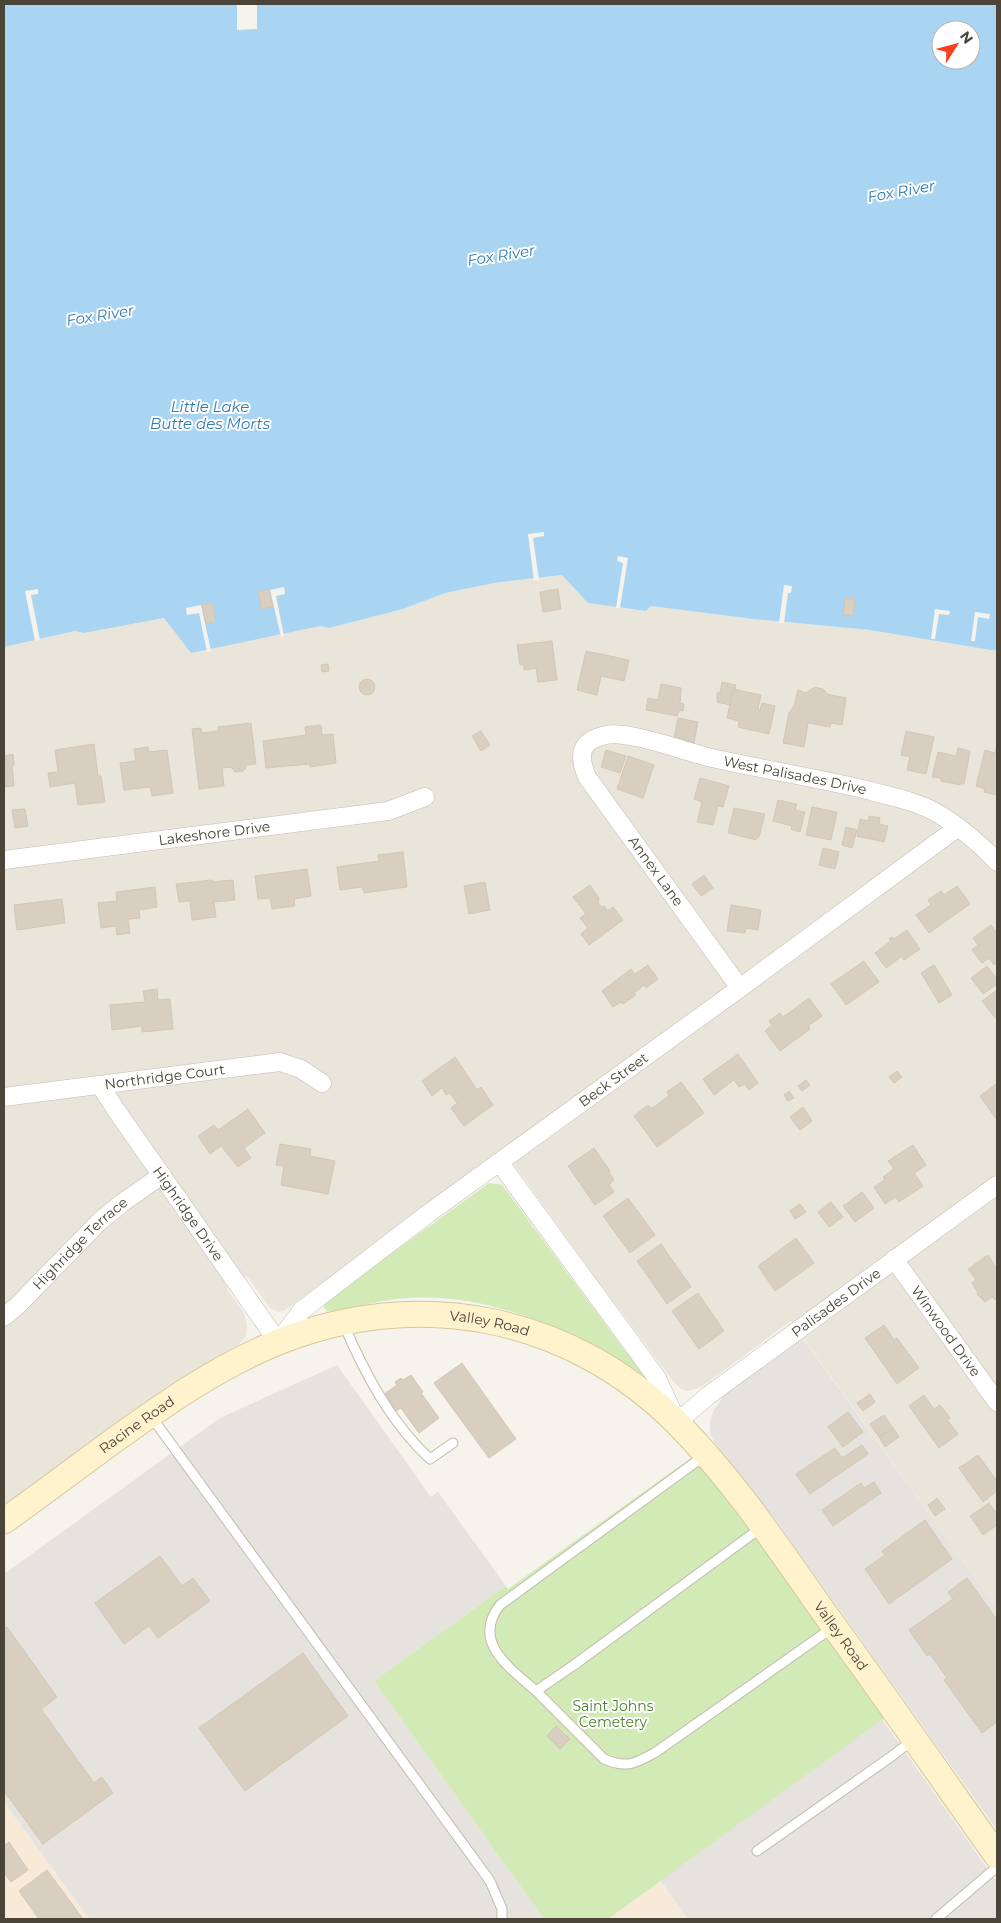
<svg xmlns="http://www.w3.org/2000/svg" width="1001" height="1923" font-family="Montserrat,sans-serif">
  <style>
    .residential { fill: #eae5da }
    .commercial { fill: #f7ead8 }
    .industrial { fill: #e6e2dd }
    .green { fill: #d2eab5 }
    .water { fill: #a9d4f2; fill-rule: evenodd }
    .pier { fill: #f6f3ec }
    .building { fill: #d8cfc1; stroke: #d3c7b4 }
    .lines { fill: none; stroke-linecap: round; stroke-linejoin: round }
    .lane-casing { stroke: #c2bbae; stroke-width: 11 }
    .street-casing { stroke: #c2bbae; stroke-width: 19 }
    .secondary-casing { stroke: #d6c79b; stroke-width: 27 }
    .lane { stroke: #fff; stroke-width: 9 }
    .street { stroke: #fff; stroke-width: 18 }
    .secondary { stroke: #fff3cd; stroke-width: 25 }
    .labels { text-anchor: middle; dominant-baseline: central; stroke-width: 4; stroke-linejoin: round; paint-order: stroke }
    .street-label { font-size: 14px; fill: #4b4439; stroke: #fff }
    .park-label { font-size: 14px; fill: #4a7f2a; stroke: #fff }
    .water-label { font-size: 15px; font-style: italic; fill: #2e7ab2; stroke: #fff }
  </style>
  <rect width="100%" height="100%" fill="#f6f3ec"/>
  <path class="residential" d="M563,575L589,603L646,611L651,606L753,619L870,630L997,651V1608L791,1321L700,1388L687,1391L681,1389L672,1380L596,1278L504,1151L284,1311L278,1312L270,1308L247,1276L227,1289L244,1313L247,1325L246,1336L238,1345L210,1362L4,1508V647L75,631L84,633L165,618L320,626L329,628L403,609L445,593L494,583Z"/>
  <g class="commercial">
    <path d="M4,1802L74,1899L89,1919H4Z"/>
    <path d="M660,1880L688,1919H608Z"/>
  </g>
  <g class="industrial">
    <path d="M801,1336L997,1608V1830L777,1522L714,1442L710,1433V1421L714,1410L725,1394Z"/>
    <path d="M337,1365L431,1497L438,1492L506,1586L374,1681L544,1919H89L4,1802V1574L220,1418Z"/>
    <path d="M882,1719L997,1882V1919H688L660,1880Z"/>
  </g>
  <g class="green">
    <path d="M489,1183L502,1185L509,1194L625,1351L635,1358L646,1376H641C568,1329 486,1289 396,1299C375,1302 354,1307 333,1311H327L324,1307V1303L330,1298Z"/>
    <path d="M702,1450L894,1711L608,1919H544L374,1681L506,1586L508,1589Z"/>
  </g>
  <path class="water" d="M4,4H997V651L870,630L753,619L651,606L646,611L588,603L562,575L494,583L445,593L403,609L329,628L320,626L191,653L164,618L84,633L75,631L4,647ZM941,30H971V60H941Z"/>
  <g class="pier">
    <path d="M237,4H257V29L237,30Z"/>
    <path d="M544,532V536L533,538L539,580L534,581L528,534Z"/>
    <path d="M618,556L628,558L620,608H616L623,563L617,561Z"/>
    <path d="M784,585L792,586L791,593H788L784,623H779Z"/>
    <path d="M284,587L285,594L276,596L284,636L281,637L270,590Z"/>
    <path d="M38,589V594L31,595L40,640L35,641L25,591Z"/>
    <path d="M201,605L211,651L207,652L199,613L187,615L186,608Z"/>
    <path d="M935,609L950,611L949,615L939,614L935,639H931Z"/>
    <path d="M975,612L990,614L989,619L978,617L975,641H971Z"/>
  </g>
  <g class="building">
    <path d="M269,589L273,607L262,609L258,592Z"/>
    <path d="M558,589L561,609L543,612L540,592Z"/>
    <path d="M845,598L855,599L853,616L843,615Z"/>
    <path d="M212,603L216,621L206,623L202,605Z"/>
    <path d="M552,641L557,680L538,682L536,668L524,670V665H520L517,645Z"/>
    <path d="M586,651L629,660L624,681L601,676L597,695L577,690Z"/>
    <path d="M328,664L329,671L322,672L321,665Z"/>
    <circle cx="367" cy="687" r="8"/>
    <path d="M722,682L736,685L735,690L733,689L730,705L717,702V693H720Z"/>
    <path d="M661,684L681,688L680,703L684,704L683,711L679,710L677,716L646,710L648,698L658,700Z"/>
    <path d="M815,687L823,689L827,694L846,698L842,725L831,723L830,727L808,723L804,747L783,743L789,713L794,706L798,690L806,693Z"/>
    <path d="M733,689L761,695L758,709L760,710L762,703L775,706L769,734L738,727L739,721L727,718Z"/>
    <path d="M678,718L698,722L694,743L674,739Z"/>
    <path d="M251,723L256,764L245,765L246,768L243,771L235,772L231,767L222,768L224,786L199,789L192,729L201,728L202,733L218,731V727Z"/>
    <path d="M321,725L322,735L333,734L336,763L310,767L309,764L266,768L263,741L306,735L305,727Z"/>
    <path d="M481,731L490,745L481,751L472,736Z"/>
    <path d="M906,731L934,737L926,774L907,770L910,757L901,755Z"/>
    <path d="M997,743V795L984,792L985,789L976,786L985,750L995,753Z"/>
    <path d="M94,744L98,776H101L105,802L78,805L75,783L50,787L48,773L58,772L55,750Z"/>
    <path d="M148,747L149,752L167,750L173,793L152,796L150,787L124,790L120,763L136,761L134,749Z"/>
    <path d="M958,748L970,751L964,784L961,783L960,785L941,781V778L932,777L938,752L956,756Z"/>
    <path d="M606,750L626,756L620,773L601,767Z"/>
    <path d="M13,754L14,765H12L14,786L4,787V756Z"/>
    <path d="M628,756L654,765L643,798L617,789Z"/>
    <path d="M700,778L729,786L723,807L718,806L713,825L697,822L702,802L694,799Z"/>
    <path d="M778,800L797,804L795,810L805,812L800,832L791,829L792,826L773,821Z"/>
    <path d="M812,807L837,812L831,840L806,835Z"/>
    <path d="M734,808L765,814L759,837H757L756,840L728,833Z"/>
    <path d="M25,809L28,826L15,828L12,810Z"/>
    <path d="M869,816L880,818L879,824L888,826L884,842L857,836L860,819L868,821Z"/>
    <path d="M846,827L857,830L852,848L842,845Z"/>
    <path d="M823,848L839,852L835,869L819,865Z"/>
    <path d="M403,852L407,887L364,893L362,887L340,890L337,867L379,861L378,855Z"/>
    <path d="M307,869L311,896L294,899L295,906L272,909L270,898L258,899L255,876Z"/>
    <path d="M704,875L713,888L701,896L692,884Z"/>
    <path d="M212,880L213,882L233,880L235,900L214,902L216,917L192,920L190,901L179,902L176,884Z"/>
    <path d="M485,882L490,910L469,914L464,886Z"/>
    <path d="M590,885L599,898L598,903L602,907L604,906L608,911L613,907L623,920L589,945L581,934L588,928L580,918L586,914L573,897Z"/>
    <path d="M957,886L970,904L929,933L916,915L931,905L928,900L941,891L944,895Z"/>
    <path d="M155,887L157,907L139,910L140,918L128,919L130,933L117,935L116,926L101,928L98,903L117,901L116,892Z"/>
    <path d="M62,899L65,923L17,930L14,905Z"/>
    <path d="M731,905L761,910L758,930L746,928L745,933L727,931Z"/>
    <path d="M991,925L997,933V962L994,965L989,958L982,963L972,950L978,945L973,938Z"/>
    <path d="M907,930L920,949L904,960L902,956L886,968L875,953L891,941L889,939L892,937L894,939Z"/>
    <path d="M864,961L879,982L846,1005L831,984Z"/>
    <path d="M648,965L658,979L646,988L644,985L634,993L636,995L623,1004L621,1002L613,1007L602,991L631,969L635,974Z"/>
    <path d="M934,965L952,995L939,1003L921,973Z"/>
    <path d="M987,966L997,979V984L983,994L971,978Z"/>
    <path d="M157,989L158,1000L170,999L173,1029L142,1032V1026L112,1030L110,1005L145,1002L143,991Z"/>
    <path d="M997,990V1018L996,1019L982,1001Z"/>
    <path d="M809,998L822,1016L808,1026L810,1029L780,1051L765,1031L772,1025L769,1021L780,1013L783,1017Z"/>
    <path d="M738,1054L758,1083L749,1090L745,1084L739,1087L734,1080L714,1095L703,1079Z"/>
    <path d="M455,1057L477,1090L481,1087L493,1105L464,1126L451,1108L457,1103L450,1093L446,1095L442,1088L432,1096L422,1081Z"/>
    <path d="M897,1071L902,1077L894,1083L889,1077Z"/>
    <path d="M806,1080L810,1085L802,1091L798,1086Z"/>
    <path d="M681,1082L704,1113L657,1147L634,1116L648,1105L651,1109L669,1096L667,1092Z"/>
    <path d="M997,1083V1120L980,1096Z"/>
    <path d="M789,1091L794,1098L788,1101L784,1095Z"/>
    <path d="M803,1107L812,1121L800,1130L790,1117Z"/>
    <path d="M248,1109L265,1133L244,1148L251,1158L238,1167L221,1146L210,1154L198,1136L214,1125L218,1130Z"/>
    <path d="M280,1144L311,1149L310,1156L335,1161L328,1194L281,1185L284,1166L276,1165Z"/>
    <path d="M913,1145L926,1165L914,1173L923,1186L899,1202L896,1197L885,1204L874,1187L885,1180L883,1177L894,1169L888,1161Z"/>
    <path d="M594,1148L610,1171L609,1172L614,1180L609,1185L614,1192L595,1205L568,1166Z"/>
    <path d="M862,1192L874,1208L855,1222L843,1206Z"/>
    <path d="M628,1198L655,1235L630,1253L603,1216Z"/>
    <path d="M831,1202L843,1217L829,1227L818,1212Z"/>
    <path d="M800,1204L806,1212L795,1219L790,1211Z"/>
    <path d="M796,1238L814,1263L775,1291L758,1266Z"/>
    <path d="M661,1244L691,1287L667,1304L637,1261Z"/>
    <path d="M988,1255L997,1269V1298L995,1300L992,1297L985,1302L977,1294L978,1293L972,1283L976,1280L968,1269Z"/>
    <path d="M698,1293L724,1331L699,1349L672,1311Z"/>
    <path d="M884,1325L894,1340L897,1338L919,1368L897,1384L865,1338Z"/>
    <path d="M462,1363L516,1439L489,1458L434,1383Z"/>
    <path d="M411,1375L423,1392L421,1393L439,1418L419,1433L401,1408L396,1411L384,1394L397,1385L395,1382L401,1378L403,1380Z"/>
    <path d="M870,1394L875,1402L863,1411L857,1403Z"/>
    <path d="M924,1395L934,1409L940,1405L950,1418L947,1420L958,1434L939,1448L909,1406Z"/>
    <path d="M848,1412L863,1432L843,1447L828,1427Z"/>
    <path d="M884,1415L893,1428L879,1437L870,1424Z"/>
    <path d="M893,1428L899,1437L885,1447L879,1437Z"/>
    <path d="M862,1445L868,1454L810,1494L796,1474L835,1448L842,1458Z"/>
    <path d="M978,1455L997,1481V1491L983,1502L959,1468Z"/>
    <path d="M874,1482L881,1493L833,1526L822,1510L861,1483L864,1488Z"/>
    <path d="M937,1498L945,1509L935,1516L928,1505Z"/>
    <path d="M989,1503L997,1514V1525L983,1535L970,1516Z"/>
    <path d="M925,1520L952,1559L889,1604L865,1569L885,1555L882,1551Z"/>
    <path d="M160,1556L182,1586L193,1578L210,1601L158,1638L149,1626L124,1644L95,1603Z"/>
    <path d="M967,1578L997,1620V1722L982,1733L944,1680L947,1678L930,1654L927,1656L909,1630L953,1599L948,1592Z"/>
    <path d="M7,1627L57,1697L41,1709L94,1783L102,1777L113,1793L43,1844L4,1791V1629Z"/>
    <path d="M303,1653L348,1716L245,1791L199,1728Z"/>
    <path d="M556,1726L570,1739L560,1749L547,1736Z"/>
    <path d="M9,1842L28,1870L11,1882L4,1873V1846Z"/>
    <path d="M47,1870L83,1919H39L19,1891Z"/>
  </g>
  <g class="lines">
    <g class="lane-casing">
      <g id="lane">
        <path d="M344,1325C365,1374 391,1423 430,1459L453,1443"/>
        <path d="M150,1415L490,1881L502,1909V1919"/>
        <path d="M704,1456L500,1605C471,1642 510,1668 536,1691L574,1665L762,1527"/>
        <path d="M536,1691L604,1759C627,1769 636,1763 656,1752L832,1628"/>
        <path d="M757,1851L892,1756L914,1739"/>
        <path d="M936,1919L997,1867"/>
      </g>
    </g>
    <g class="street-casing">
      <g id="street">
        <path id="s1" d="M4,860L388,811L425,797"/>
        <path id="s2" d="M740,988L587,777C578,755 579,741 606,735C628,730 686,752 712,758C765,770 819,778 871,791C888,796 906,799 922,806C945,814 981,844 997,862"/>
        <path id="s3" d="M100,1085L116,1110L278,1342L302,1310L429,1213L740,988L957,828"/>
        <path id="s4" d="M4,1097L280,1062L301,1069L322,1083"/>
        <path id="s5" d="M499,1162L657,1378L677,1422L709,1395L997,1185"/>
        <path id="s6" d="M894,1259L997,1402"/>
        <path id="s7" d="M4,1317L17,1306L99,1222L122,1203L162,1175"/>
      </g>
    </g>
    <g class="secondary-casing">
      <g id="secondary">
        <path id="s8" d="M4,1521C39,1496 74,1470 109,1444C162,1406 215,1368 276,1343C418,1285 572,1316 679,1425C734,1481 778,1547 823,1611C882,1692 939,1774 997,1856"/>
      </g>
    </g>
    <use href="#lane" class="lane"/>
    <use href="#street" class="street"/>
    <use href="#secondary" class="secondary"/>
  </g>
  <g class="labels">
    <g class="street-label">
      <text stroke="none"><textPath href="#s2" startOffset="511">West Palisades Drive</textPath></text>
      <text stroke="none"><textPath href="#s1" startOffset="212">Lakeshore Drive</textPath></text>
      <text transform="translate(656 871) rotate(54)">Annex Lane</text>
      <text stroke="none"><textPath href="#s4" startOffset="162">Northridge Court</textPath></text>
      <text stroke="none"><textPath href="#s3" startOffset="740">Beck Street</textPath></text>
      <text stroke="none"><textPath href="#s3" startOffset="156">Highridge Drive</textPath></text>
      <text stroke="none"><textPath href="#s7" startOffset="106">Highridge Terrace</textPath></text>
      <text stroke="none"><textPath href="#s5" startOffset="515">Palisades Drive</textPath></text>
      <text stroke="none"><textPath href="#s8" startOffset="544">Valley Road</textPath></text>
      <text stroke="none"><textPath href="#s6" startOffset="89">Winwood Drive</textPath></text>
      <text stroke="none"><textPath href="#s8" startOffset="164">Racine Road</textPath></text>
      <text stroke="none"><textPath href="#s8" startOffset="1029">Valley Road</textPath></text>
    </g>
    <g class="park-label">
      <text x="613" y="1706">Saint Johns<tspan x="613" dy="16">Cemetery</tspan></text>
    </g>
    <g class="water-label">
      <text transform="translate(901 191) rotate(-10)">Fox River</text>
      <text transform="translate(501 255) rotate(-9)">Fox River</text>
      <text transform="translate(100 315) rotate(-9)">Fox River</text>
      <text x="210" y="406">Little Lake<tspan x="210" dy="17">Butte des Morts</tspan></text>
    </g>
  </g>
  <rect width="1001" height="1923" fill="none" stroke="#4b4439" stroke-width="10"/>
  <g transform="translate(956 45) rotate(54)"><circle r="24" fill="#ffffff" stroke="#b7b4b0"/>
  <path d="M0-4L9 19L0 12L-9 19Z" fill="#fc3f1d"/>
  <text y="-8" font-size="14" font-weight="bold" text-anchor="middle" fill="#4b4439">N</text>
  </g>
</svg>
